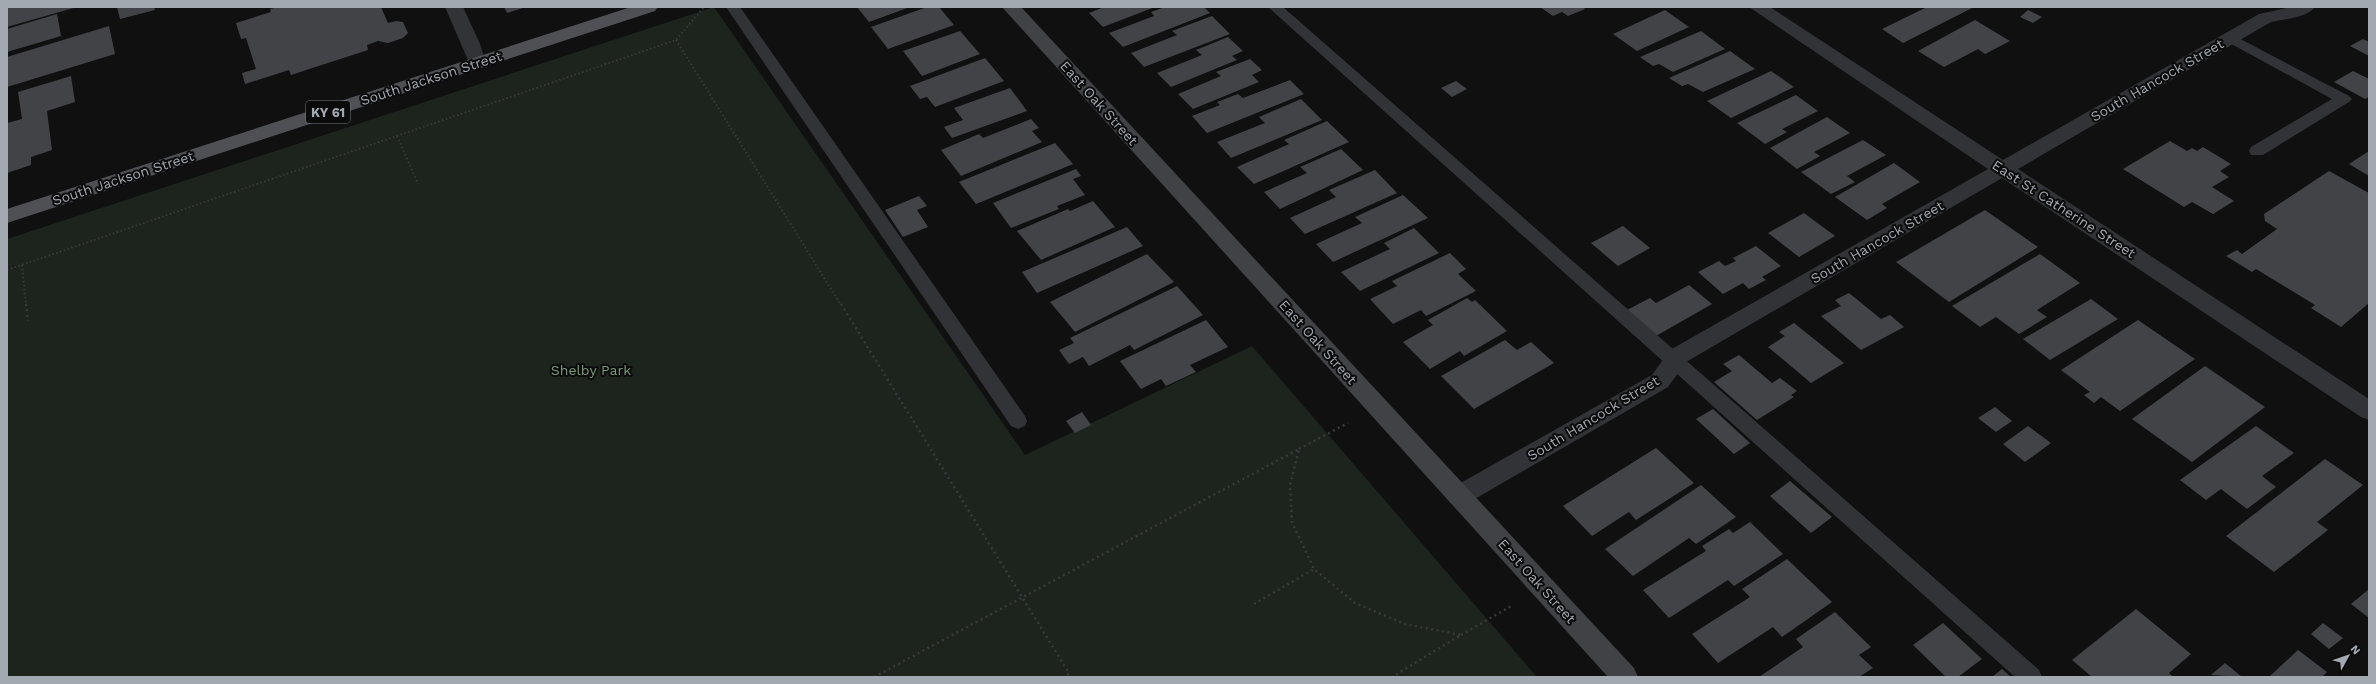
<svg xmlns="http://www.w3.org/2000/svg" width="2376" height="684" font-family="'Work Sans',sans-serif">
  <style>
    .green { fill: #1d231d }
    .building { fill: #424346 }
    .lines { fill: none; stroke-linecap: round; stroke-linejoin: round }
    .path-far1 { stroke: #383a3c; stroke-width: 2; stroke-dasharray: 1.5 2.5; stroke-linecap: butt }
    .path { stroke: #383a3c; stroke-width: 2.5; stroke-dasharray: 2 3.5; stroke-linecap: butt }
    .service { fill: #323336; fill-rule: evenodd }
    .minor { fill: #323336; fill-rule: evenodd }
    .secondary { fill: #404245; fill-rule: evenodd }
    .primary { fill: #4e5054; fill-rule: evenodd }
    .labels { text-anchor: middle; dominant-baseline: central; stroke-width: 4; stroke-linejoin: round; paint-order: stroke }
    .shield { fill: #0b0b0c; stroke: #757a7f; stroke-width: 1 }
    .shield-label { font-size: 13px; font-weight: bold; fill: #a3a9b0 }
    .street-label { font-size: 14px; fill: #a3a9b0; stroke: #0b0b0c }
    .park-label { font-size: 14px; fill: #7e997c; stroke: #0b0b0c }
  </style>
  <rect width="100%" height="100%" fill="#101011"/>
  <path class="green" d="M714,7L1025,455L1252,346L1537,677H7V239Z"/>
  <g class="building">
    <path d="M7,7H77L7,27Z"/>
    <path d="M117,7H154L155,10L120,19Z"/>
    <path d="M278,7H381L388,23L396,21L403,22L408,33L403,38L388,43L378,41L367,45L368,50L291,75L289,70L245,84L242,73L256,69L246,38L241,39L236,23L271,12L270,9Z"/>
    <path d="M504,7H526L507,13Z"/>
    <path d="M857,7H910L869,22Z"/>
    <path d="M927,7H939L954,25L888,49L871,27Z"/>
    <path d="M1104,7H1155L1103,27L1089,13Z"/>
    <path d="M1165,7H1204L1210,13L1123,47L1109,33L1154,16L1151,12Z"/>
    <path d="M1540,7H1583L1585,9L1568,16L1562,12L1553,16Z"/>
    <path d="M1927,7H1974L1903,43L1882,29Z"/>
    <path d="M1665,10L1689,27L1637,51L1613,34Z"/>
    <path d="M2028,10L2042,17L2033,23L2020,17Z"/>
    <path d="M57,14L61,36L7,52V29Z"/>
    <path d="M1212,16L1230,34L1144,67L1131,53L1177,35L1172,31Z"/>
    <path d="M1975,20L2010,41L1985,54L1978,49L1944,67L1918,51Z"/>
    <path d="M109,26L115,54L7,87V57Z"/>
    <path d="M960,31L980,54L922,76L903,51Z"/>
    <path d="M1701,31L1725,49L1673,72L1659,64L1653,66L1640,57Z"/>
    <path d="M1228,37L1243,51L1232,56L1237,60L1171,87L1157,73L1202,55L1196,50Z"/>
    <path d="M2363,39L2369,42V56L2350,46Z"/>
    <path d="M1730,51L1755,69L1703,92L1688,84L1682,86L1669,78Z"/>
    <path d="M985,58L1004,81L935,107L927,97L920,99L910,86Z"/>
    <path d="M1250,59L1262,70L1252,75L1259,82L1193,109L1178,94L1221,76L1216,72Z"/>
    <path d="M1771,71L1794,87L1731,118L1707,101Z"/>
    <path d="M2353,71L2369,79V97L2365,99L2334,82Z"/>
    <path d="M71,76L75,102L47,111L52,150L31,157V165L7,173V123L22,119L18,92Z"/>
    <path d="M1290,80L1304,94L1207,133L1192,116L1220,105L1217,102L1238,94L1243,98Z"/>
    <path d="M1456,81L1467,89L1452,97L1441,88Z"/>
    <path d="M1010,88L1027,111L952,138L944,127L963,120L954,108Z"/>
    <path d="M1796,95L1818,111L1782,129L1787,132L1765,144L1737,123Z"/>
    <path d="M1301,99L1322,120L1231,158L1217,142L1265,123L1259,117Z"/>
    <path d="M1827,117L1850,133L1814,152L1820,156L1797,169L1770,148Z"/>
    <path d="M1031,119L1039,128L1032,131L1042,142L961,176L941,150L979,134L983,138Z"/>
    <path d="M1327,121L1349,142L1254,184L1237,167L1289,144L1284,140Z"/>
    <path d="M1863,140L1886,155L1847,176L1855,182L1831,194L1801,172Z"/>
    <path d="M2170,141L2187,151L2192,148L2197,151L2203,147L2231,164L2220,171L2229,177L2212,187L2234,201L2213,214L2192,202L2184,207L2123,169Z"/>
    <path d="M1055,143L1073,164L976,204L959,182Z"/>
    <path d="M1341,149L1363,170L1280,209L1264,192L1307,173L1300,167Z"/>
    <path d="M2369,151V176L2349,164Z"/>
    <path d="M1894,163L1920,182L1882,204L1887,208L1867,220L1835,197Z"/>
    <path d="M1076,169L1081,176L1073,179L1085,195L1057,206L1059,209L1011,228L993,203Z"/>
    <path d="M1375,170L1397,193L1305,234L1290,218L1336,197L1329,190Z"/>
    <path d="M2329,171L2369,193V303L2341,327L2311,308L2315,305L2256,269L2252,272L2226,256L2237,250L2242,254L2277,229L2265,221L2264,214Z"/>
    <path d="M1403,195L1428,218L1333,262L1316,244L1362,223L1355,217Z"/>
    <path d="M919,196L927,206L917,210L928,227L903,237L885,210Z"/>
    <path d="M1093,201L1115,227L1041,260L1017,231L1068,209L1070,211Z"/>
    <path d="M1985,210L2038,247L1949,302L1896,262Z"/>
    <path d="M1804,213L1835,236L1799,257L1768,233Z"/>
    <path d="M1623,226L1650,248L1618,266L1591,243Z"/>
    <path d="M1127,227L1143,246L1037,293L1022,272Z"/>
    <path d="M1414,228L1439,253L1360,291L1341,272L1390,249L1384,243Z"/>
    <path d="M1756,246L1781,266L1762,277L1766,280L1749,289L1743,283L1723,294L1698,272L1719,261L1725,266L1736,261L1733,258Z"/>
    <path d="M1450,253L1466,269L1458,274L1476,291L1426,316L1421,310L1393,324L1370,299L1397,286L1392,281Z"/>
    <path d="M1147,254L1174,282L1075,332L1050,302Z"/>
    <path d="M2040,254L2080,283L2037,310L2047,317L2019,334L1996,317L1980,327L1952,306Z"/>
    <path d="M1689,285L1712,304L1656,336L1627,310L1650,298L1656,303Z"/>
    <path d="M1177,286L1203,315L1134,350L1130,345L1089,366L1083,357L1069,364L1059,350L1074,343L1070,338Z"/>
    <path d="M1849,293L1881,319L1890,315L1904,327L1861,350L1821,316L1841,306L1835,300Z"/>
    <path d="M1467,298L1472,302L1475,300L1507,331L1464,356L1460,351L1430,369L1403,342L1433,325L1428,320Z"/>
    <path d="M2091,299L2118,319L2050,360L2023,339Z"/>
    <path d="M1206,320L1228,347L1190,365L1196,372L1166,386L1161,379L1141,389L1120,361Z"/>
    <path d="M2138,320L2195,359L2120,411L2101,397L2094,403L2084,395L2090,392L2061,370Z"/>
    <path d="M1794,323L1844,363L1811,383L1768,347L1785,336L1779,332Z"/>
    <path d="M1505,340L1517,350L1531,342L1554,363L1474,409L1441,376Z"/>
    <path d="M1739,355L1772,383L1780,378L1797,391L1791,395L1794,397L1757,420L1714,382L1732,371L1723,364Z"/>
    <path d="M2205,366L2265,407L2192,462L2132,419Z"/>
    <path d="M1995,407L2012,421L1996,432L1978,418Z"/>
    <path d="M1713,409L1750,443L1734,454L1696,419Z"/>
    <path d="M1082,412L1091,425L1075,433L1066,421Z"/>
    <path d="M2028,426L2051,443L2025,462L2003,444Z"/>
    <path d="M2256,426L2294,453L2262,476L2276,487L2247,509L2221,489L2206,500L2180,480Z"/>
    <path d="M1656,448L1694,483L1636,520L1629,512L1592,536L1563,506Z"/>
    <path d="M2325,459L2363,485L2317,522L2328,530L2274,572L2226,536Z"/>
    <path d="M1790,481L1832,517L1811,533L1770,496Z"/>
    <path d="M1701,485L1736,517L1696,544L1689,538L1633,576L1605,549Z"/>
    <path d="M1750,522L1783,554L1734,586L1728,580L1669,618L1643,590L1706,551L1702,546L1729,529L1733,533Z"/>
    <path d="M1787,559L1832,602L1782,637L1773,627L1718,663L1692,634L1750,597L1742,589Z"/>
    <path d="M2369,589V618L2351,604Z"/>
    <path d="M2136,609L2191,654L2169,673L2173,677H2092L2072,660Z"/>
    <path d="M1835,612L1871,647L1859,655L1873,668L1859,677H1759L1803,647L1796,639Z"/>
    <path d="M1943,623L1982,659L1958,677H1946L1913,645Z"/>
    <path d="M2323,623L2343,638L2329,649L2311,634Z"/>
    <path d="M2298,650L2327,672L2322,677H2269Z"/>
    <path d="M2225,663L2242,677L2211,675Z"/>
    <path d="M2002,669L2011,677H1992Z"/>
  </g>
  <g class="lines">
    <g class="path-far1">
      <path d="M676,40L841,305"/>
      <path d="M397,136L418,184"/>
      <path d="M22,265L26,305"/>
      <path d="M7,270L676,40L704,7"/>
    </g>
    <g class="path">
      <path d="M26,304L28,321"/>
      <path d="M841,304L1069,673L1066,677"/>
      <path d="M1299,449L1348,423"/>
      <path d="M1254,604L1314,569"/>
      <path d="M1461,635L1513,605"/>
      <path d="M874,677L1299,449L1290,485L1292,522L1314,569L1355,603L1405,624L1461,635L1392,677"/>
    </g>
    <g class="service">
      <path d="M726,7H740L1025,416L1027,421L1025,426L1018,429L1011,426Z"/>
      <path d="M1268,7H1283L2039,670L2042,677H2015Z"/>
      <path d="M2231,34L2349,96L2352,99L2349,102L2263,155H2251L2249,151L2251,147L2332,99L2226,41L2224,38Z"/>
    </g>
    <g class="minor">
      <path d="M445,7H463L480,44L486,63L483,67L477,69L471,67Z"/>
      <path d="M1749,7H1770L2003,160L2259,14L2291,7H2315C2307,18 2284,19 2271,22L2018,169L2369,399V420L2361,417L2002,178L1686,362L1668,387L1468,503L1459,506L1450,503L1447,496L1450,489L1652,375L1670,350L1988,169Z"/>
    </g>
    <path class="secondary" d="M1002,7H1021L1634,668L1638,677H1608Z"/>
    <path class="primary" d="M631,7H658L655,11L7,223V209Z"/>
  </g>
  <g class="labels">
    <rect class="shield" x="306" y="101" width="44" height="22" rx="3"/>
    <g class="shield-label">
      <text x="328" y="112">KY 61</text>
    </g>
    <g class="street-label">
      <text transform="translate(431 78) rotate(-18)">South Jackson Street</text>
      <text transform="translate(2157 80) rotate(-30)">South Hancock Street</text>
      <text transform="translate(1099 103) rotate(48)">East Oak Street</text>
      <text transform="translate(123 178) rotate(-18)">South Jackson Street</text>
      <text transform="translate(2064 209) rotate(33)">East St Catherine Street</text>
      <text transform="translate(1877 242) rotate(-30)">South Hancock Street</text>
      <text transform="translate(1318 342) rotate(48)">East Oak Street</text>
      <text transform="translate(1593 418) rotate(-31)">South Hancock Street</text>
      <text transform="translate(1537 581) rotate(48)">East Oak Street</text>
    </g>
    <g class="park-label">
      <text x="591" y="370">Shelby Park</text>
    </g>
  </g>
  <rect width="2376" height="684" fill="none" stroke="#a3a9b0" stroke-width="16"/>
  <g transform="translate(2348 656) rotate(50)" stroke="#0b0b0c" stroke-width="3" paint-order="stroke">
  <path d="M0-3L7 15L0 10L-7 15Z" fill="#a3a9b0"/>
  <text y="-6" font-size="11" font-weight="bold" text-anchor="middle" fill="#a3a9b0">N</text>
  </g>
</svg>
